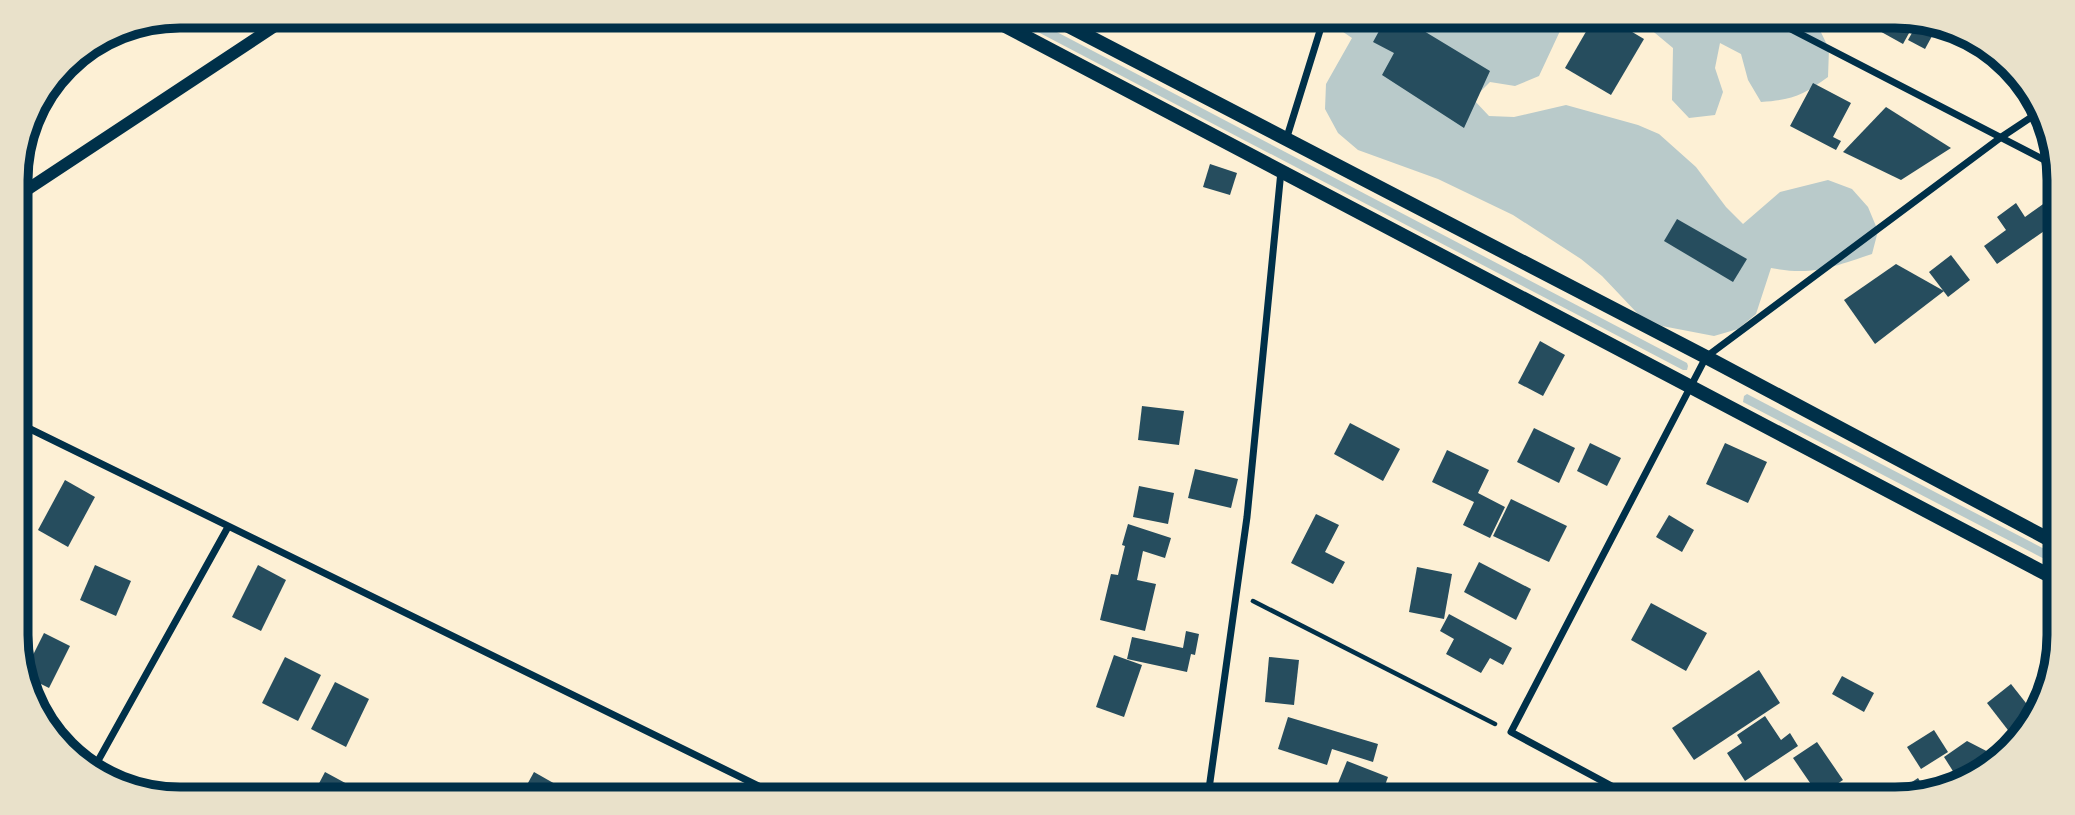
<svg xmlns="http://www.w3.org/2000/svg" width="2075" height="815" font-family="'Asap Condensed',sans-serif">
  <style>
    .green { fill: #b9caca }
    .building { fill: #264d5e }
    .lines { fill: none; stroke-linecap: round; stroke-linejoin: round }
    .path { stroke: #003049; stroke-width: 4.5 }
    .minor { stroke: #003049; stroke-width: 7 }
    .tertiary { stroke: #003049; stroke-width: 12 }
    .secondary { stroke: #003049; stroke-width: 14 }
    .rim { fill: none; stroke: #003049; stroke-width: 9 }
  </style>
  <rect width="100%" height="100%" fill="#fdf0d5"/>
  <g class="green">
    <path d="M1015,20H1034L1687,363L1688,366L1687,370H1683Z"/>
    <path d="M1327,21L1573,23L1560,31L1539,76L1515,86L1490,82L1473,99L1489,116L1514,117L1566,105L1638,125L1659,134L1696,167L1726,207L1743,224L1780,192L1828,180L1852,189L1868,207L1878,231L1872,254C1832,267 1814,276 1771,268L1756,314L1738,329L1714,336L1662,326L1638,314L1602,276L1581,259L1513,215L1438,179L1358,150L1338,133L1325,109L1326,84L1352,38Z"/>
    <path d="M1643,23L1817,24L1829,49L1828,77C1803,95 1793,100 1761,102L1748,80L1741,54L1720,43L1715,68L1723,92L1715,115L1689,118L1672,100L1673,48Z"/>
    <path d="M1747,394L2052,553V563L1743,402L1744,396Z"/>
  </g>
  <g class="building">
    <path d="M1384,22H1409L1490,71L1464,128L1382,75L1394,53L1373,42Z"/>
    <path d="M1591,23H1617L1644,39L1611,95L1565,68Z"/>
    <path d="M1867,24H1914L1903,44Z"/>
    <path d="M1917,24L1938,25L1925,49L1908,40Z"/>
    <path d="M1813,83L1851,103L1833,137L1841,141L1836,150L1790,126Z"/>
    <path d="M1886,107L1951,148L1901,180L1843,152Z"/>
    <path d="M1210,164L1237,173L1230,195L1203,187Z"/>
    <path d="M2053,197L2057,203V222L1997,264L1984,246L2006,230L1997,217L2016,203L2025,217Z"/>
    <path d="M1677,219L1747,259L1733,282L1664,241Z"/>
    <path d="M1951,255L1970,280L1948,297L1929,272Z"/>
    <path d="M1896,264L1944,291L1875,344L1844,300Z"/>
    <path d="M1540,341L1565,355L1543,396L1518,383Z"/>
    <path d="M1142,406L1184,411L1179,445L1138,440Z"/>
    <path d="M1350,423L1400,449L1383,481L1334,454Z"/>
    <path d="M1534,428L1575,448L1559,483L1517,462Z"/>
    <path d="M1590,443L1621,458L1607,486L1577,471Z"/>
    <path d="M1725,443L1767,462L1748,503L1706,484Z"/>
    <path d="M1447,450L1489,470L1478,493L1505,507L1490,538L1463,525L1474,502L1432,482Z"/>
    <path d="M1195,469L1238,479L1231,508L1188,498Z"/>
    <path d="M65,480L95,497L68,547L38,530Z"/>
    <path d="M1139,486L1174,493L1168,524L1133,517Z"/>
    <path d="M1511,499L1567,526L1549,562L1493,536Z"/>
    <path d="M1316,514L1339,525L1325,552L1345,562L1333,584L1291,563Z"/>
    <path d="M1669,515L1694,530L1682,552L1656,537Z"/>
    <path d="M1128,524L1171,538L1165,558L1143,551L1137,580L1156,584L1145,631L1100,620L1111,574L1118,575L1125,546L1122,545Z"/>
    <path d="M1479,562L1531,589L1516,620L1464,592Z"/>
    <path d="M95,565L131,581L116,616L80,600Z"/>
    <path d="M258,565L286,580L261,631L232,617Z"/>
    <path d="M1417,567L1452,574L1444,619L1409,612Z"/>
    <path d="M1651,603L1707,633L1686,671L1631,640Z"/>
    <path d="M1449,614L1512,648L1503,665L1490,658L1481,673L1446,654L1454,639L1440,631Z"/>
    <path d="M1186,631L1199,634L1195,655L1191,654L1187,672L1127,659L1132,637L1183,648Z"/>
    <path d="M44,633L70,646L49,688L23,675Z"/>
    <path d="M1114,655L1142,665L1124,717L1096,707Z"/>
    <path d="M285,657L321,675L298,721L262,703Z"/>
    <path d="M1269,657L1299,660L1294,705L1265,702Z"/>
    <path d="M1759,670L1780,703L1694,760L1672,728Z"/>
    <path d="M1842,676L1874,693L1864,712L1832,694Z"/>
    <path d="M335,682L369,699L346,747L311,729Z"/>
    <path d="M2011,684L2033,712L2026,722L2011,734L1987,703Z"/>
    <path d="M1765,716L1781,740L1790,733L1798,746L1745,781L1727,753L1742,743L1737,735Z"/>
    <path d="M1288,717L1378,744L1373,762L1332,749L1327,765L1278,749Z"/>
    <path d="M1934,730L1948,752L1921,769L1907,747Z"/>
    <path d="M1967,741L2000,758L1995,766L1958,779L1944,757Z"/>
    <path d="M1817,742L1843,780L1819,796L1793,758Z"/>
    <path d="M1347,761L1388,777L1381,796H1341L1334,793Z"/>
    <path d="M325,772L349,785L362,792L315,791Z"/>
    <path d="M534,772L571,793L523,792Z"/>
    <path d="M1918,778L1926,791L1906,799H1886Z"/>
  </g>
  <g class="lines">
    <path class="path" d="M1253,601L1495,724"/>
    <g class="minor">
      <path d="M1781,24L2058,167"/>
      <path d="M1286,140L1323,21"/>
      <path d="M18,423L773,793"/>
      <path d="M94,768L228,527"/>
      <path d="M1208,796L1247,517L1281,171"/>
      <path d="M1634,798L1511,732L1706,357L2000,138L2039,112"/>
    </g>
    <path class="tertiary" d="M16,197L290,16"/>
    <g class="secondary">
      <path d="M994,20L2052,577"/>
      <path d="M1057,20L1706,357L2052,541"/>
    </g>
  </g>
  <path d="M0 0H2075V815H0ZM180 28H1895A152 152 0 0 1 2047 180V635A152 152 0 0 1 1895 787H180A152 152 0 0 1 28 635V180A152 152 0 0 1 180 28Z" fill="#e9e1ca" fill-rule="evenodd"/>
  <path class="rim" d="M180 28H1895A152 152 0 0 1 2047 180V635A152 152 0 0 1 1895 787H180A152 152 0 0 1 28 635V180A152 152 0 0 1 180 28Z"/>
</svg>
